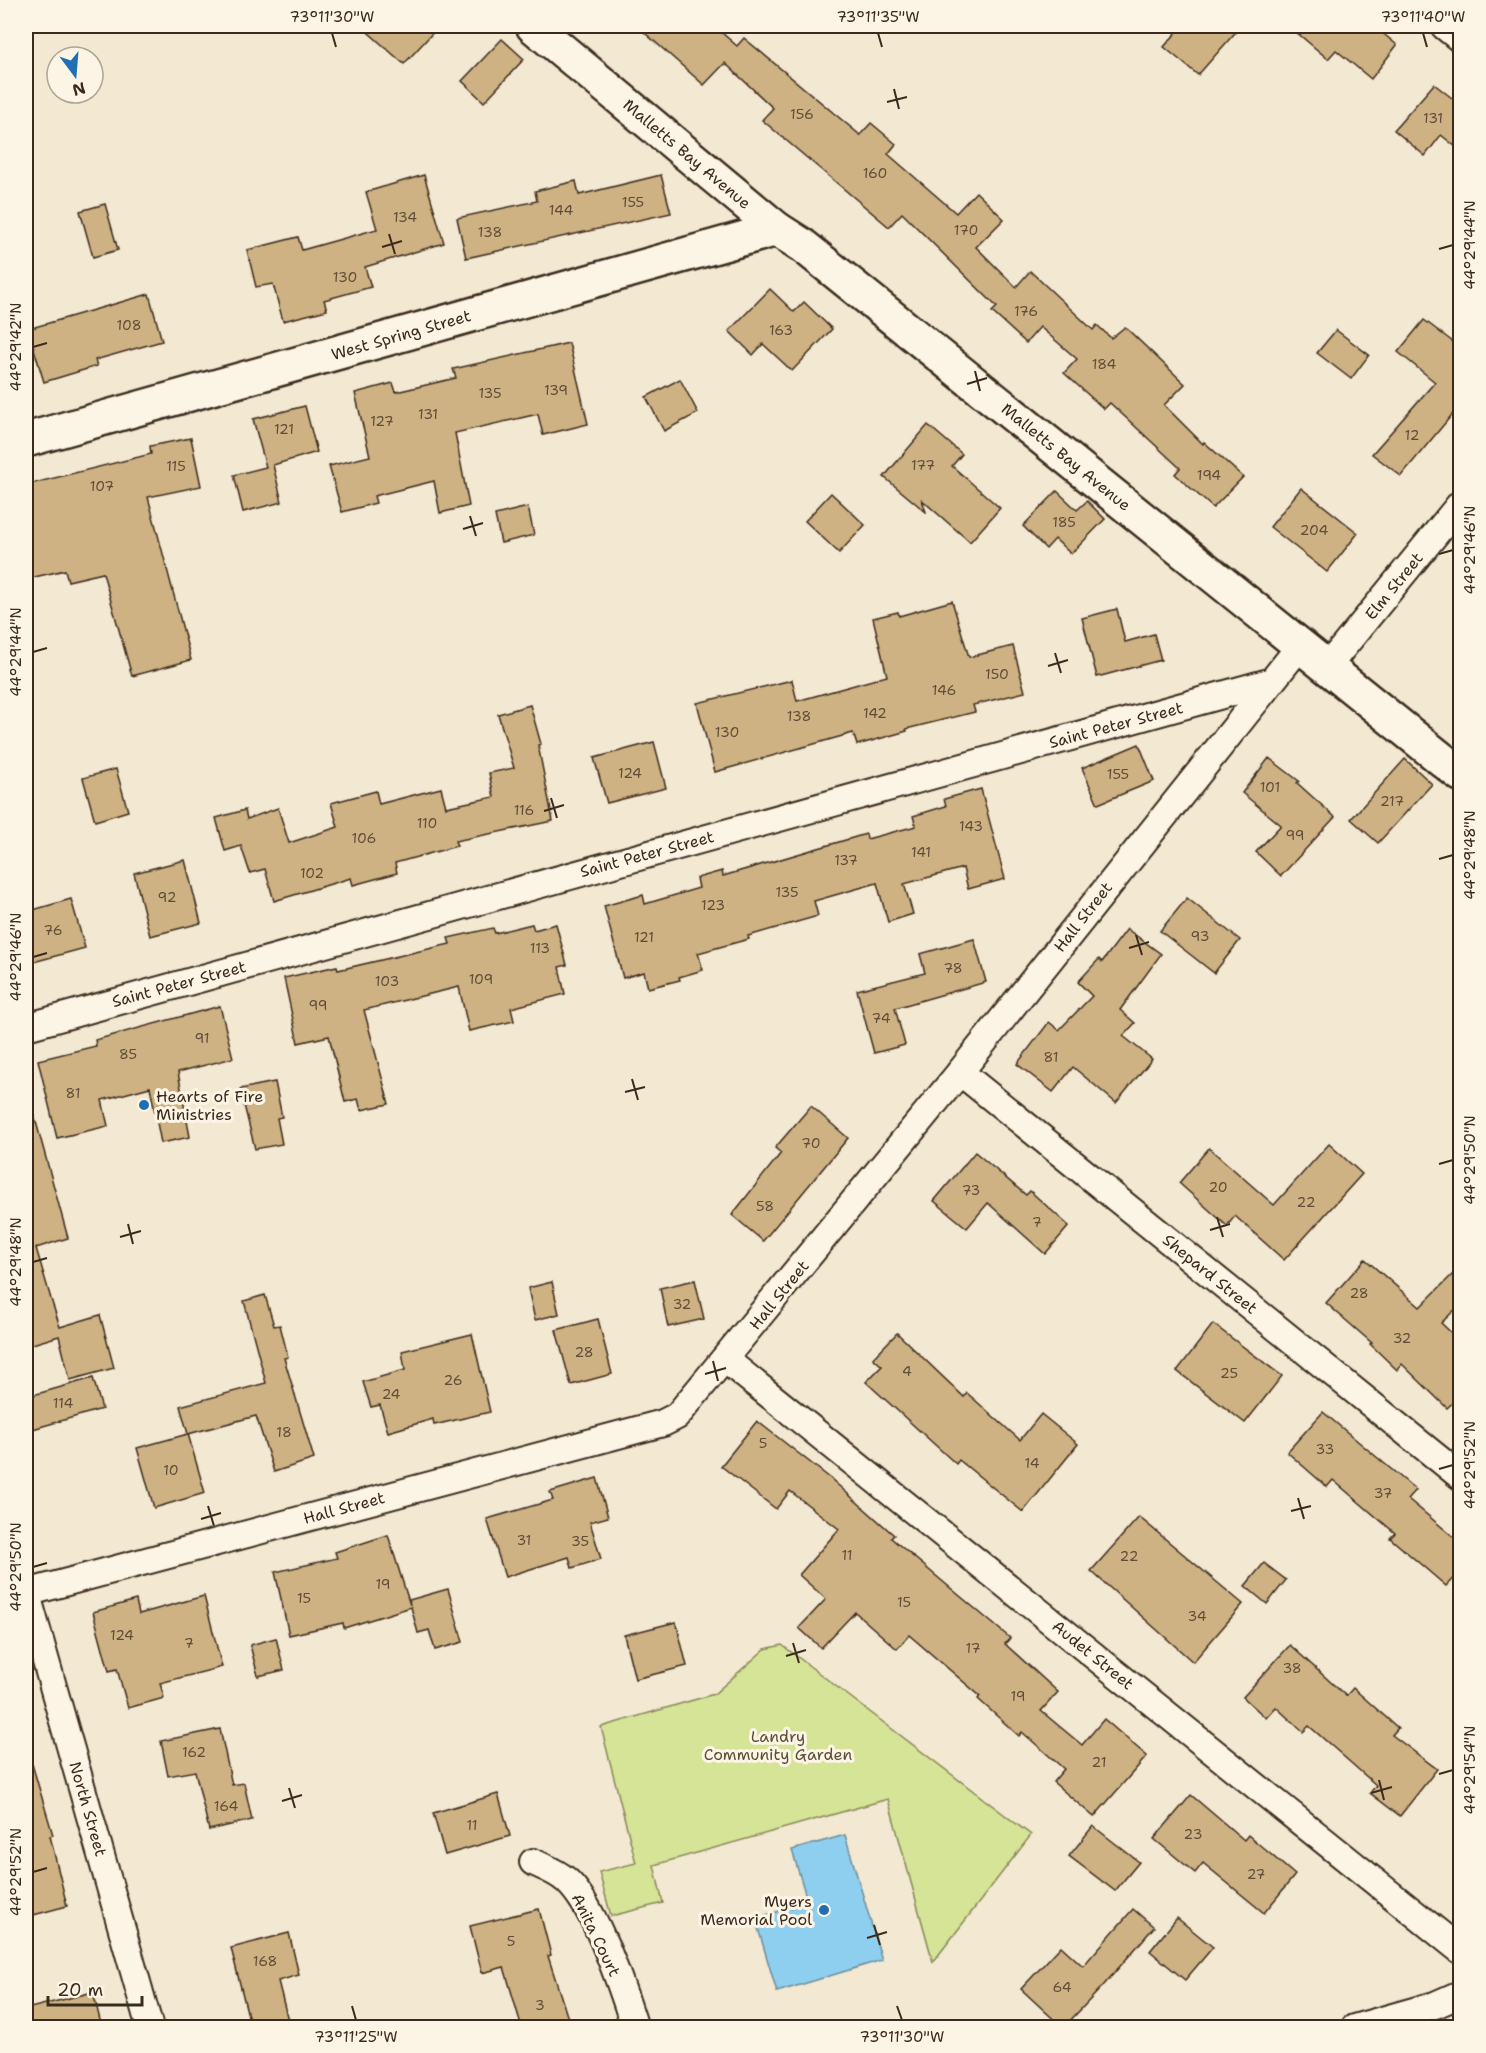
<svg xmlns="http://www.w3.org/2000/svg" width="1486" height="2053" font-family="'Shantell Sans',sans-serif">
  <style>
    .green { fill: #d5e497; stroke: #88875a; stroke-width: 1.5 }
    .water { fill: #8ecfef; stroke: #6d8d9b; stroke-width: 1.5 }
    .building { fill: #ceb283; stroke: #3b2a1e; stroke-width: 1.5 }
    .lines { fill: none; stroke-linecap: round; stroke-linejoin: round }
    .minor-casing { stroke: #3b2a1e; stroke-width: 30 }
    .tertiary-casing { stroke: #3b2a1e; stroke-width: 38 }
    .minor { stroke: #fcf5e5; stroke-width: 26 }
    .tertiary { stroke: #fcf5e5; stroke-width: 33 }
    .ticks { fill: none; stroke: #3b2a1e; stroke-width: 2 }
    .poi-dot { fill: #1f6fb2; stroke: #fcf5e5; stroke-width: 2 }
    .labels { text-anchor: middle; dominant-baseline: central; stroke-width: 6; stroke-linejoin: round; paint-order: stroke }
    .number-label { font-size: 14px; fill: #604c37 }
    .street-label { font-size: 16px; fill: #3b2a1e; stroke: #fcf5e5 }
    .poi-label { font-size: 16px; fill: #3b2a1e; stroke: #fcf5e5; text-anchor: start }
    .park-label { font-size: 16px; fill: #5a4f36; stroke: #fcf5e5 }
    .neatline { fill: none; stroke: #3b2a1e; stroke-width: 2 }
    .ticks-label { font-size: 15px; text-anchor: middle; fill: #3b2a1e }
  </style>
  <rect width="100%" height="100%" fill="#f3e8d1"/>
  <filter id="ink" filterUnits="userSpaceOnUse"><feTurbulence type="fractalNoise" baseFrequency=".0167" numOctaves="2"/><feDisplacementMap in="SourceGraphic" scale="12" xChannelSelector="R" yChannelSelector="G"/><feConvolveMatrix kernelMatrix="1 2 1 2 8 2 1 2 1" color-interpolation-filters="sRGB"/></filter>
  <g filter="url(#ink)">
    <path class="green" d="M782,1645L1031,1835L933,1962L888,1799L654,1865L663,1903L611,1916L599,1872L636,1863L601,1727L714,1694L765,1649Z"/>
    <path class="water" d="M845,1835L882,1960L777,1992L755,1918L808,1903L792,1850Z"/>
    <g class="building">
      <path d="M361,26H439L404,64Z"/>
      <path d="M637,26H714L737,46L744,38L860,135L871,123L896,144L888,154L956,213L976,192L1004,219L976,247L1016,287L1030,271L1093,330L1097,325L1111,338L1125,327L1185,384L1164,405L1203,444L1204,442L1243,477L1213,508L1175,474L1180,468L1110,403L1104,409L1064,373L1077,359L1040,327L1026,343L992,312L997,307L902,213L889,227L762,120L773,108L725,63L704,85Z"/>
      <path d="M1182,26H1241L1198,75L1164,47Z"/>
      <path d="M1289,26H1374L1397,45L1371,79L1336,50L1328,59Z"/>
      <path d="M502,39L524,59L484,102L462,81Z"/>
      <path d="M1434,84L1461,105V151L1441,135L1425,156L1394,130Z"/>
      <path d="M424,175L444,243L365,267L371,287L324,300L327,310L283,321L273,284L256,287L247,250L298,237L302,250L377,229L366,192Z"/>
      <path d="M661,175L671,213L466,258L457,218L537,201L535,191L576,181L579,195Z"/>
      <path d="M105,204L118,250L93,257L80,211Z"/>
      <path d="M770,289L794,312L804,302L832,329L792,371L763,344L753,355L729,331Z"/>
      <path d="M149,294L162,341L95,360L97,366L44,382L28,329Z"/>
      <path d="M1424,320L1461,348V404L1401,476L1372,454L1435,382L1398,352Z"/>
      <path d="M1336,330L1369,355L1351,379L1317,353Z"/>
      <path d="M569,343L588,424L543,435L538,414L455,433L469,506L440,513L434,481L374,496L376,503L342,512L329,466L370,456L355,393L393,383L396,392L456,378L453,369Z"/>
      <path d="M680,379L698,413L664,431L646,397Z"/>
      <path d="M305,406L317,452L273,465L282,502L243,512L234,475L266,467L253,419Z"/>
      <path d="M928,425L962,454L952,466L1000,508L970,542L922,500L926,512L884,477Z"/>
      <path d="M191,438L201,486L148,497L191,660L132,676L103,573L68,581L65,570L26,579V485L151,454L150,446Z"/>
      <path d="M1301,488L1358,533L1327,572L1270,527Z"/>
      <path d="M1057,491L1077,510L1087,501L1105,519L1071,554L1055,539L1046,549L1023,526Z"/>
      <path d="M831,493L865,525L839,553L805,521Z"/>
      <path d="M528,507L534,535L501,543L495,515Z"/>
      <path d="M952,601L969,657L1013,646L1025,692L973,705L975,712L906,729L907,731L857,745L853,733L715,772L697,703L792,680L797,701L887,676L873,618L898,612L899,616Z"/>
      <path d="M1117,609L1125,642L1154,634L1161,660L1097,677L1082,618Z"/>
      <path d="M530,705L541,744L538,745L553,821L455,841L457,846L395,863L397,873L353,885L351,878L274,901L265,869L250,873L241,846L225,851L216,818L245,810L247,819L278,808L289,843L338,827L331,803L376,791L379,804L441,788L446,807L494,797L489,773L514,768L498,714Z"/>
      <path d="M654,742L666,788L607,803L594,758Z"/>
      <path d="M1139,744L1154,781L1098,804L1082,768Z"/>
      <path d="M1269,758L1299,781L1297,783L1335,817L1281,876L1256,852L1281,825L1242,793Z"/>
      <path d="M1405,759L1432,784L1378,843L1351,819Z"/>
      <path d="M116,769L128,811L95,821L83,778Z"/>
      <path d="M981,789L1005,879L968,889L963,868L904,884L913,914L888,922L877,883L814,901L818,916L748,936L749,939L698,953L703,970L679,977L680,980L648,988L644,972L623,978L604,906L643,895L645,904L699,888L697,878L722,871L723,876L866,834L867,839L916,826L913,816L946,806L944,799Z"/>
      <path d="M185,860L201,923L150,936L134,873Z"/>
      <path d="M1187,898L1240,940L1214,973L1160,931Z"/>
      <path d="M71,899L85,948L26,964V912Z"/>
      <path d="M532,924L534,930L556,924L567,965L559,967L565,994L511,1008L514,1021L469,1031L459,987L364,1010L389,1104L361,1110L358,1099L345,1102L329,1036L298,1043L284,978L337,966L338,970L450,944L448,938L493,928L495,933Z"/>
      <path d="M1127,929L1161,954L1120,1010L1135,1023L1123,1036L1152,1059L1116,1103L1073,1067L1053,1092L1017,1064L1049,1022L1059,1030L1092,996L1078,982L1099,959L1102,962Z"/>
      <path d="M974,939L986,982L895,1008L905,1045L874,1053L857,990L925,973L920,954Z"/>
      <path d="M220,1006L233,1058L178,1072L190,1137L161,1143L150,1087L102,1100L108,1126L57,1138L38,1060L96,1046L95,1040Z"/>
      <path d="M275,1082L282,1117L277,1118L282,1144L255,1149L240,1089Z"/>
      <path d="M811,1106L848,1138L763,1241L732,1215L781,1153L775,1148Z"/>
      <path d="M33,1111L68,1238L36,1248L51,1299L60,1327L100,1315L114,1368L70,1380L59,1336L26,1346V1112Z"/>
      <path d="M1329,1144L1362,1174L1284,1260L1235,1216L1227,1226L1179,1183L1209,1148L1274,1205Z"/>
      <path d="M975,1152L1026,1195L1030,1191L1069,1226L1045,1254L988,1203L967,1228L934,1201Z"/>
      <path d="M1365,1259L1420,1307L1461,1266V1304L1441,1323L1461,1342V1395L1447,1408L1402,1364L1397,1370L1370,1344L1372,1343L1326,1303Z"/>
      <path d="M695,1280L704,1319L668,1327L660,1288Z"/>
      <path d="M552,1282L559,1314L535,1320L528,1288Z"/>
      <path d="M265,1295L274,1326L280,1325L288,1357L284,1358L314,1459L274,1472L256,1416L188,1434L180,1406L266,1383L244,1301Z"/>
      <path d="M598,1319L612,1374L571,1385L556,1330Z"/>
      <path d="M1213,1324L1282,1376L1245,1423L1177,1371Z"/>
      <path d="M897,1333L964,1397L967,1393L1020,1440L1041,1414L1078,1444L1023,1512L959,1460L956,1464L866,1382L882,1366L873,1358Z"/>
      <path d="M472,1334L490,1412L434,1425L433,1419L388,1432L380,1405L371,1407L363,1382L405,1370L402,1351Z"/>
      <path d="M93,1378L102,1409L26,1431V1397Z"/>
      <path d="M1323,1412L1416,1490L1408,1499L1461,1543V1570L1446,1586L1390,1538L1395,1533L1333,1480L1327,1487L1287,1452Z"/>
      <path d="M757,1421L830,1478L894,1535L891,1538L1010,1638L1005,1644L1058,1692L1041,1711L1082,1745L1104,1719L1147,1756L1094,1817L1053,1782L1064,1769L1022,1732L1019,1736L978,1699L980,1696L909,1635L897,1649L855,1612L821,1648L799,1628L826,1599L799,1575L839,1529L790,1491L776,1509L721,1466Z"/>
      <path d="M188,1434L205,1493L154,1508L137,1448Z"/>
      <path d="M597,1478L608,1517L590,1522L601,1559L572,1568L569,1557L505,1577L487,1519L553,1500L550,1492Z"/>
      <path d="M1139,1517L1243,1604L1193,1662L1091,1571Z"/>
      <path d="M388,1535L410,1605L409,1600L448,1589L463,1642L435,1650L429,1630L418,1633L411,1607L344,1628L343,1623L289,1635L275,1572L337,1558L335,1552Z"/>
      <path d="M1264,1563L1286,1580L1267,1604L1245,1586Z"/>
      <path d="M204,1596L222,1667L160,1683L164,1698L128,1708L117,1669L109,1671L93,1612L136,1600L139,1614Z"/>
      <path d="M676,1622L687,1666L635,1679L624,1635Z"/>
      <path d="M276,1638L284,1670L258,1676L250,1645Z"/>
      <path d="M1290,1645L1346,1696L1353,1688L1398,1728L1392,1735L1437,1769L1400,1816L1370,1793L1376,1785L1309,1726L1303,1732L1276,1707L1266,1718L1243,1697Z"/>
      <path d="M220,1729L232,1785L244,1783L252,1820L209,1830L195,1771L168,1776L161,1741Z"/>
      <path d="M32,1764L53,1835L50,1836L67,1906L26,1917V1765Z"/>
      <path d="M498,1794L510,1836L445,1855L433,1813Z"/>
      <path d="M1191,1795L1244,1840L1248,1835L1295,1875L1264,1913L1203,1863L1195,1873L1154,1839Z"/>
      <path d="M1093,1826L1139,1862L1115,1891L1069,1856Z"/>
      <path d="M539,1909L551,1955L548,1956L571,2028H522L504,1967L482,1973L470,1926Z"/>
      <path d="M1133,1909L1154,1927L1103,1986L1063,2028L1021,1989L1061,1946L1083,1966Z"/>
      <path d="M1177,1918L1213,1947L1185,1980L1150,1951Z"/>
      <path d="M289,1933L299,1975L278,1981L290,2028H251L231,1948Z"/>
      <path d="M93,1992L102,2028H26V2009Z"/>
    </g>
    <g class="lines">
      <g class="minor-casing">
        <g id="minor">
          <path d="M1444,26L1460,39"/>
          <path d="M1327,667L1460,504"/>
          <path d="M26,1027L1269,682"/>
          <path d="M960,1072L1460,1476"/>
          <path d="M726,1360L1460,1950"/>
          <path d="M26,1591L150,2028"/>
          <path d="M26,1593L663,1423L677,1416L960,1072L1300,646"/>
          <path d="M533,1862C544,1867 557,1872 566,1880C595,1905 623,1990 635,2028"/>
          <path d="M1354,2028L1435,2005L1460,1994"/>
        </g>
      </g>
      <g class="tertiary-casing">
        <g id="tertiary">
          <path d="M533,26L777,229L802,245L1460,774"/>
          <path d="M26,440L777,229"/>
        </g>
      </g>
      <use href="#minor" class="minor"/>
      <use href="#tertiary" class="tertiary"/>
    </g>
  </g>
  <path class="ticks" d="M332,33L336,47M878,33L882,47M1423,33L1427,47M894,89L899,109M887,102L907,97M389,234L395,254M382,247L402,241M1439,249L1453,245M33,347L47,343M975,371L980,391M967,384L987,378M470,516L476,536M463,529L483,523M1439,554L1453,550M33,652L47,648M1055,653L1061,673M1048,666L1068,660M551,798L557,818M544,811L564,805M1439,859L1453,855M1136,935L1142,955M1129,948L1149,942M33,957L47,953M632,1079L638,1100M625,1092L645,1087M1439,1164L1453,1160M1217,1217L1223,1237M128,1224L133,1244M1210,1230L1230,1224M120,1237L141,1231M33,1262L47,1258M713,1361L718,1381M705,1374L726,1368M1439,1469L1453,1465M1298,1498L1304,1519M208,1506L214,1526M1291,1511L1311,1506M201,1519L221,1513M33,1567L47,1563M793,1643L799,1663M786,1656L806,1650M1439,1774L1453,1770M1379,1780L1384,1800M289,1788L295,1808M1371,1793L1392,1787M282,1801L302,1795M33,1872L47,1868M874,1925L880,1945M867,1938L887,1932M352,2006L356,2020M897,2006L902,2020"/>
  <g class="poi-dot">
    <circle cx="144" cy="1105" r="6"/>
    <circle cx="824" cy="1910" r="6"/>
  </g>
  <g class="labels">
    <g class="number-label">
      <text x="802" y="114">156</text>
      <text x="1433" y="118">131</text>
      <text x="875" y="173">160</text>
      <text x="633" y="202">155</text>
      <text x="561" y="210">144</text>
      <text x="405" y="217">134</text>
      <text x="966" y="230">170</text>
      <text x="490" y="232">138</text>
      <text x="345" y="277">130</text>
      <text x="1026" y="311">176</text>
      <text x="129" y="325">108</text>
      <text x="781" y="330">163</text>
      <text x="1104" y="364">184</text>
      <text x="556" y="390">139</text>
      <text x="490" y="393">135</text>
      <text x="428" y="414">131</text>
      <text x="382" y="421">127</text>
      <text x="284" y="429">121</text>
      <text x="1412" y="435">12</text>
      <text x="923" y="465">177</text>
      <text x="176" y="466">115</text>
      <text x="1209" y="475">194</text>
      <text x="102" y="486">107</text>
      <text x="1064" y="522">185</text>
      <text x="1314" y="530">204</text>
      <text x="997" y="674">150</text>
      <text x="944" y="690">146</text>
      <text x="875" y="713">142</text>
      <text x="799" y="716">138</text>
      <text x="727" y="732">130</text>
      <text x="630" y="773">124</text>
      <text x="1118" y="774">155</text>
      <text x="1270" y="787">101</text>
      <text x="1392" y="801">217</text>
      <text x="524" y="810">116</text>
      <text x="427" y="823">110</text>
      <text x="971" y="826">143</text>
      <text x="1295" y="835">99</text>
      <text x="364" y="838">106</text>
      <text x="921" y="852">141</text>
      <text x="846" y="860">137</text>
      <text x="312" y="873">102</text>
      <text x="787" y="892">135</text>
      <text x="167" y="897">92</text>
      <text x="713" y="905">123</text>
      <text x="53" y="930">76</text>
      <text x="1200" y="936">93</text>
      <text x="644" y="937">121</text>
      <text x="540" y="948">113</text>
      <text x="953" y="968">78</text>
      <text x="481" y="979">109</text>
      <text x="387" y="981">103</text>
      <text x="318" y="1005">99</text>
      <text x="881" y="1018">74</text>
      <text x="202" y="1038">91</text>
      <text x="128" y="1054">85</text>
      <text x="1051" y="1057">81</text>
      <text x="73" y="1093">81</text>
      <text x="811" y="1143">70</text>
      <text x="1218" y="1187">20</text>
      <text x="971" y="1190">73</text>
      <text x="1306" y="1202">22</text>
      <text x="765" y="1206">58</text>
      <text x="1037" y="1222">7</text>
      <text x="1359" y="1293">28</text>
      <text x="682" y="1304">32</text>
      <text x="1402" y="1338">32</text>
      <text x="584" y="1352">28</text>
      <text x="907" y="1371">4</text>
      <text x="1229" y="1373">25</text>
      <text x="453" y="1380">26</text>
      <text x="391" y="1394">24</text>
      <text x="63" y="1403">114</text>
      <text x="284" y="1432">18</text>
      <text x="763" y="1443">5</text>
      <text x="1325" y="1449">33</text>
      <text x="1032" y="1463">14</text>
      <text x="171" y="1470">10</text>
      <text x="1383" y="1493">37</text>
      <text x="524" y="1540">31</text>
      <text x="580" y="1541">35</text>
      <text x="847" y="1555">11</text>
      <text x="1129" y="1556">22</text>
      <text x="383" y="1584">19</text>
      <text x="304" y="1598">15</text>
      <text x="904" y="1602">15</text>
      <text x="1197" y="1616">34</text>
      <text x="122" y="1635">124</text>
      <text x="189" y="1643">7</text>
      <text x="973" y="1648">17</text>
      <text x="1292" y="1668">38</text>
      <text x="1018" y="1696">19</text>
      <text x="194" y="1752">162</text>
      <text x="1099" y="1762">21</text>
      <text x="226" y="1806">164</text>
      <text x="472" y="1825">11</text>
      <text x="1193" y="1834">23</text>
      <text x="1256" y="1874">27</text>
      <text x="511" y="1941">5</text>
      <text x="265" y="1961">168</text>
      <text x="1062" y="1987">64</text>
      <text x="540" y="2005">3</text>
    </g>
    <g class="street-label">
      <text transform="translate(687 154) rotate(40)">Malletts Bay Avenue</text>
      <text transform="translate(401 335) rotate(-16)">West Spring Street</text>
      <text transform="translate(1066 457) rotate(39)">Malletts Bay Avenue</text>
      <text transform="translate(1394 586) rotate(-51)">Elm Street</text>
      <text transform="translate(1116 725) rotate(-15)">Saint Peter Street</text>
      <text transform="translate(647 854) rotate(-15)">Saint Peter Street</text>
      <text transform="translate(1083 917) rotate(-52)">Hall Street</text>
      <text transform="translate(179 984) rotate(-15)">Saint Peter Street</text>
      <text transform="translate(1210 1274) rotate(39)">Shepard Street</text>
      <text transform="translate(779 1295) rotate(-51)">Hall Street</text>
      <text transform="translate(344 1508) rotate(-15)">Hall Street</text>
      <text transform="translate(1093 1655) rotate(39)">Audet Street</text>
      <text transform="translate(88 1809) rotate(74)">North Street</text>
      <text transform="translate(596 1935) rotate(64)">Anita Court</text>
    </g>
    <g class="poi-label">
      <text x="156" y="1096">Hearts of Fire<tspan x="156" dy="18">Ministries</tspan></text>
      <text x="812" y="1901" text-anchor="end">Myers<tspan x="812" dy="18">Memorial Pool</tspan></text>
    </g>
    <g class="park-label">
      <text x="778" y="1736">Landry<tspan x="778" dy="18">Community Garden</tspan></text>
    </g>
  </g>
  <rect width="1486" height="2053" fill="none" stroke="#fcf5e5" stroke-width="66"/>
  <g transform="translate(75 75) rotate(164)"><circle r="28" fill="#fcf5e5" stroke="#afa495" stroke-width="1.5"/>
  <path d="M0-4.5L10 22L0 15L-10 22Z" fill="#1f6fb2"/>
  <text y="-9" font-size="16" font-weight="bold" text-anchor="middle" fill="#3b2a1e">N</text>
  </g>
  <path d="M48 1996v9h94v-9" fill="none" stroke="#3b2a1e" stroke-width="3"/>
  <text x="57" y="1996" font-size="18" fill="#3b2a1e" stroke="#fcf5e5" stroke-width="4.5" paint-order="stroke">20 m</text>
  <rect x="33" y="33" width="1420" height="1987" class="neatline"/>
  <g class="ticks-label">
    <text x="332" y="22">73°11'30"W</text>
    <text x="878" y="22">73°11'35"W</text>
    <text x="1423" y="22">73°11'40"W</text>
    <text transform="translate(1470 245) rotate(-90)" y="5">44°29'44"N</text>
    <text transform="translate(16 347) rotate(-90)" y="5">44°29'42"N</text>
    <text transform="translate(1470 550) rotate(-90)" y="5">44°29'46"N</text>
    <text transform="translate(16 652) rotate(-90)" y="5">44°29'44"N</text>
    <text transform="translate(1470 855) rotate(-90)" y="5">44°29'48"N</text>
    <text transform="translate(16 957) rotate(-90)" y="5">44°29'46"N</text>
    <text transform="translate(1470 1160) rotate(-90)" y="5">44°29'50"N</text>
    <text transform="translate(16 1262) rotate(-90)" y="5">44°29'48"N</text>
    <text transform="translate(1470 1465) rotate(-90)" y="5">44°29'52"N</text>
    <text transform="translate(16 1567) rotate(-90)" y="5">44°29'50"N</text>
    <text transform="translate(1470 1770) rotate(-90)" y="5">44°29'54"N</text>
    <text transform="translate(16 1872) rotate(-90)" y="5">44°29'52"N</text>
    <text x="356" y="2042">73°11'25"W</text>
    <text x="902" y="2042">73°11'30"W</text>
  </g>
</svg>
